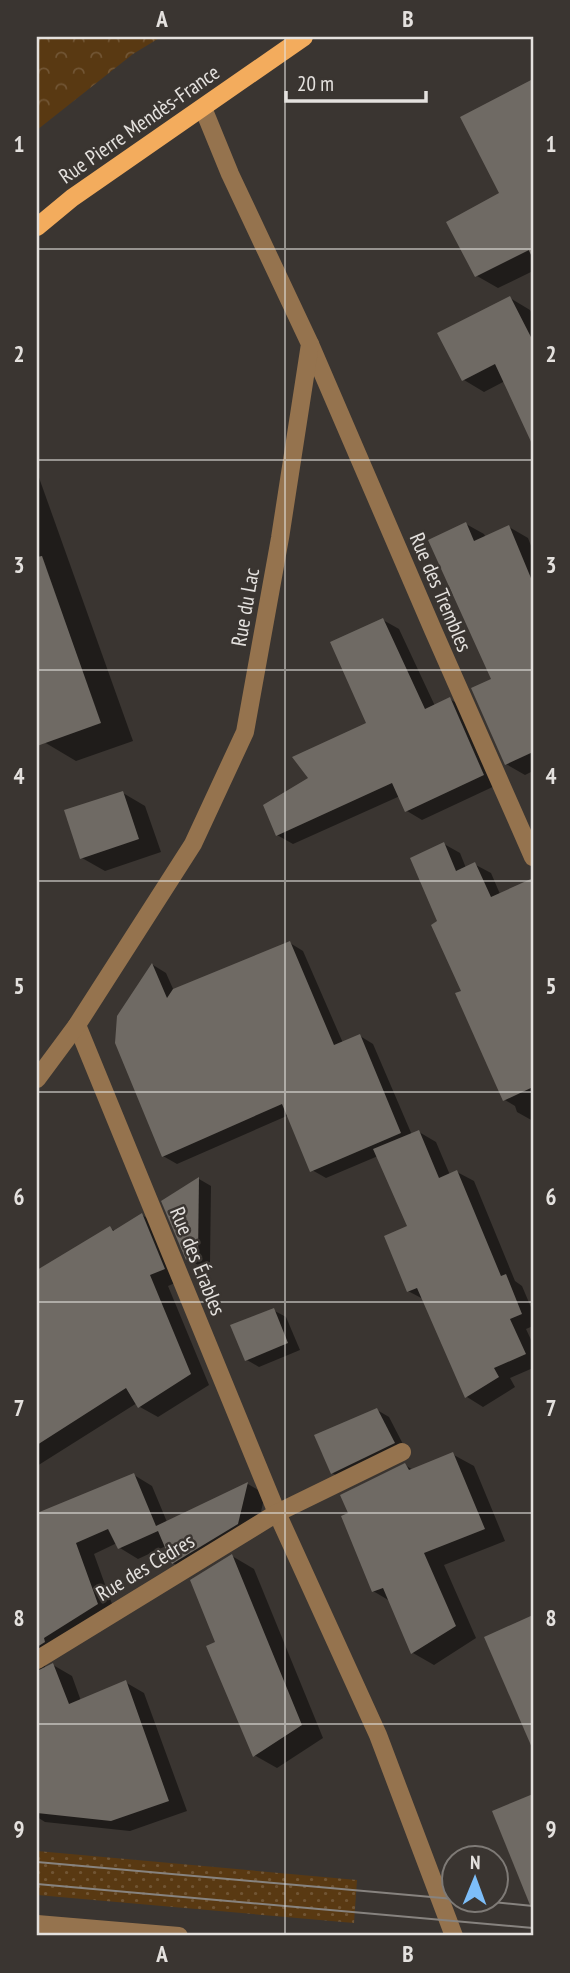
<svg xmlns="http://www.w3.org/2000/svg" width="570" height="1973" font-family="'PT Sans Narrow',sans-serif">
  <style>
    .grass { fill: url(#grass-dots) }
    .park { fill: url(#park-crowns) }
    .shadow { fill: #0007 }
    .building { fill: #6f6a64 }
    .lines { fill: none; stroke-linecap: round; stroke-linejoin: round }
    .minor { stroke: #95734e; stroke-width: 18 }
    .major { stroke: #f3ac5d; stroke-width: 18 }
    .tram { stroke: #87837f; stroke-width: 2 }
    .grid { fill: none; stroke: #e4e1de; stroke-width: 2; stroke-opacity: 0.55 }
    .labels { text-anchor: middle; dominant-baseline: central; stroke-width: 5; stroke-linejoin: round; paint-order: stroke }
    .street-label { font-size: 21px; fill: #e4e1de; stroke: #3a3531 }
    .neatline { fill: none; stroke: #e4e1de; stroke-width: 2.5 }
    .grid-label { font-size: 23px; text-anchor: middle; font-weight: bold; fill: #e4e1de }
  </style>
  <defs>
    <pattern id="grass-dots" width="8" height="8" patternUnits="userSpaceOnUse" patternTransform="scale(1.75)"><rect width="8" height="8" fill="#593912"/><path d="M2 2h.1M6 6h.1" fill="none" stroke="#715534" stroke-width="1.8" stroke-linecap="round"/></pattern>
    <pattern id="park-crowns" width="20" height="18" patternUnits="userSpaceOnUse" patternTransform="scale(1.75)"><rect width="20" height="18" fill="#593912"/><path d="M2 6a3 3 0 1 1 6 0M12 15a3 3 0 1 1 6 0" fill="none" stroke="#715534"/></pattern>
  </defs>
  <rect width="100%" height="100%" fill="#3a3531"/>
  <path class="grass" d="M37,1851L357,1880L354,1923L37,1895Z"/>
  <path class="park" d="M37,37H161L133,54L37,130Z"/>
  <g class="shadow">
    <path d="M533,81V226L532,227L533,230V271L498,288L477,276L502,193L463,117Z"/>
    <path d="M510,298L530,310L533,315V415L516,405L505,381L484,392L464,380L440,334Z"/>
    <path d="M37,472L133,741L76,761L44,742L37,722Z"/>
    <path d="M466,524L484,534L486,538L509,527L528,538L533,551V771L525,775L506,764Z"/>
    <path d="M383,620L399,629L435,706L450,699L466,709L499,784L422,820L407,811L400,796L293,844L277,835L311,778L369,723Z"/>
    <path d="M123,793L145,806L161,852L105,871L82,858Z"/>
    <path d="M444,844L460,853L466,868L474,864L491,873L500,894L520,885L533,893V969H532L533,973V1121L517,1112L515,1106L505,1100L458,994L463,992L439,922Z"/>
    <path d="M290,943L303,951L343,1043L360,1036L373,1044L412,1135L419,1132L436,1142L450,1175L457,1172L474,1181L515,1281L522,1286L533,1312V1326L526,1329L533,1344V1368L510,1378L515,1387L483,1407L467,1397L425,1300L408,1291L409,1227L378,1156L326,1178L312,1170L289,1115L177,1164L163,1156L119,1016L153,965L166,973L174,991Z"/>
    <path d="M199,1179L211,1186L210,1262L200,1266L187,1259L164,1202Z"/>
    <path d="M142,1215L160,1226L182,1280L168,1286L209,1385L158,1417L140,1407L137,1403L37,1466V1392L94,1355L110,1228L115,1231Z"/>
    <path d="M273,1310L286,1317L300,1350L259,1367L247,1360Z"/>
    <path d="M377,1410L389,1417L406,1450L345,1480L332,1473Z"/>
    <path d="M452,1454L474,1466L505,1541L444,1565L476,1638L434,1665L413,1653L390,1601L373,1591L350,1514L405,1465L413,1470Z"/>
    <path d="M134,1475L152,1486L167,1522L248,1484L265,1494L256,1534L191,1574L173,1563L166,1546L138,1559L120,1548L117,1543L94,1554L116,1615L50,1660L45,1666V1670L53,1665L72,1676L81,1701L125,1682L144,1693L187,1811L130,1831L45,1822L37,1817V1514Z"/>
    <path d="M232,1556L254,1569L323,1738L277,1768L254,1755L217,1643Z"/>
    <path d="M533,1617V1719L518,1710L486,1638Z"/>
  </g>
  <g class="building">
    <path d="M533,79V259L519,230L529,250L475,277L446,222L499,193L460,117Z"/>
    <path d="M510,296L533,341V446L495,364L462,381L437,333Z"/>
    <path d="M466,522L474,541L509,525L533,583V752L505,765L471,688L491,679L428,540Z"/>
    <path d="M42,556L101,723L37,746V557Z"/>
    <path d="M383,618L425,709L450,697L484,775L405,812L392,783L276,836L263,805L308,778L292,757L366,723L330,642Z"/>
    <path d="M123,791L139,839L80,859L64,810Z"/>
    <path d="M444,842L456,871L475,862L491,897L533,878V1087L503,1101L455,993L461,991L431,925L437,921L410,858Z"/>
    <path d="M290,941L334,1045L360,1034L401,1133L310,1172L282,1104L162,1157L115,1043L117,1016L152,963L167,998L173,989Z"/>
    <path d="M419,1130L439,1178L457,1170L501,1276L506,1274L522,1314L510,1319L526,1354L494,1368L499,1377L465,1398L417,1288L407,1292L384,1236L407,1226L373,1149Z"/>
    <path d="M199,1177L198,1255L186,1260L161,1201Z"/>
    <path d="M142,1213L165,1269L150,1275L191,1374L138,1408L126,1388L37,1445V1270L110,1226L113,1231Z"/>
    <path d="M274,1308L288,1343L245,1361L230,1325Z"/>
    <path d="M377,1408L395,1443L331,1474L314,1435Z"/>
    <path d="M453,1452L485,1529L424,1553L456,1626L411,1654L383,1588L372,1592L341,1516L348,1513L340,1495L405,1463L409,1470Z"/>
    <path d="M134,1473L156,1526L248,1482L238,1524L172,1564L158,1531L118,1549L108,1529L76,1543L98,1604L44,1638L45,1642L37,1647V1513Z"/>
    <path d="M232,1554L302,1725L253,1757L206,1646L215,1642L190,1580Z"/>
    <path d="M533,1615V1750L484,1637Z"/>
    <path d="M53,1663L69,1704L126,1680L169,1801L111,1821L37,1813V1671Z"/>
    <path d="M533,1794V1909L532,1910L492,1811Z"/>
  </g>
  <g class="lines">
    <g class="minor">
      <path d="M310,344L433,630L533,857"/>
      <path d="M77,1025L277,1513L378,1735L454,1936"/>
      <path d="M37,1079L77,1025L193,844L245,732L280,538L310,344L230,174L203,108"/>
      <path d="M37,1660L277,1513L402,1452"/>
      <path d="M37,1924L179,1936"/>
    </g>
    <path class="major" d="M37,227L72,198L304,37"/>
    <g class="tram">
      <path d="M37,1862L454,1899"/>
      <path d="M37,1884L533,1928"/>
      <path d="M464,1899L533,1906"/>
    </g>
  </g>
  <path class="grid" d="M285,37V1936M37,249H533M37,460H533M37,670H533M37,881H533M37,1092H533M37,1302H533M37,1513H533M37,1724H533"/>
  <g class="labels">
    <g class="street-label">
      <text transform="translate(139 124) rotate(-35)">Rue Pierre Mendès-France</text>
      <text transform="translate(441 592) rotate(67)">Rue des Trembles</text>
      <text transform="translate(245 607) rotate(-80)">Rue du Lac</text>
      <text transform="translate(198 1261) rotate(68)">Rue des Érables</text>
      <text transform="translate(145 1567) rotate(-31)">Rue des Cèdres</text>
    </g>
  </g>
  <rect width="570" height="1973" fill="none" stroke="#3a3531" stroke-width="77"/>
  <g transform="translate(475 1879) rotate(1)"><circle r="33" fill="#3a3531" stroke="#7e7a76" stroke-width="2"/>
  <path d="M0-5L12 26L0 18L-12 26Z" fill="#7dbef9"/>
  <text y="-10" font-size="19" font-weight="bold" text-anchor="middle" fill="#e4e1de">N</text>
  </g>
  <path d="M286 91v10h140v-10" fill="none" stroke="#e4e1de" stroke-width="3.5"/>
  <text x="297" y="91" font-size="21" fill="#e4e1de" stroke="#3a3531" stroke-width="5" paint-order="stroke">20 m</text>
  <rect x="38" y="38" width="494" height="1896" class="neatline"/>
  <g class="grid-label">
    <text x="162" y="27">A</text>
    <text x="408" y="27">B</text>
    <text x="19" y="152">1</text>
    <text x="551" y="152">1</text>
    <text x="19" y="362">2</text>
    <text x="551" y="362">2</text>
    <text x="19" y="573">3</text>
    <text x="551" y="573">3</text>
    <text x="19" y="784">4</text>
    <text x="551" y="784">4</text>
    <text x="19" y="994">5</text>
    <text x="551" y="994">5</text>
    <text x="19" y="1205">6</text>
    <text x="551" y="1205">6</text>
    <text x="19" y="1416">7</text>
    <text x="551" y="1416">7</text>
    <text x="19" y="1626">8</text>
    <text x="551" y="1626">8</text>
    <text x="19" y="1837">9</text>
    <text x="551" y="1837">9</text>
    <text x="162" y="1962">A</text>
    <text x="408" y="1962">B</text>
  </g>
</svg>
